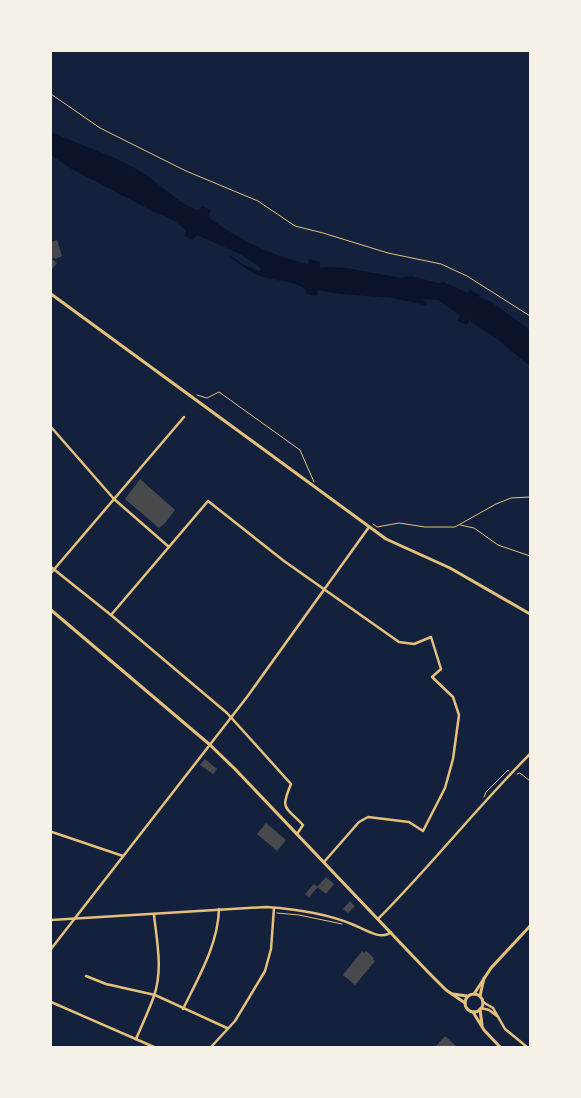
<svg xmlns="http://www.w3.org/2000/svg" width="581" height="1098" font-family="Helvetica,sans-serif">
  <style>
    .water { fill: #0b132b }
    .building { fill: #48494c }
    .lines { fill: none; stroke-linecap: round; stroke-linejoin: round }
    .path { stroke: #e5c07b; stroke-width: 1 }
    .service { stroke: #e5c07b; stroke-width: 1 }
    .minor { stroke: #e5c07b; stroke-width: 2.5 }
    .tertiary { stroke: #e5c07b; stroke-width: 3 }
  </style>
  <rect width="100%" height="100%" fill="#14213d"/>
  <path class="water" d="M51,132C82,146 118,156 146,175C160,184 184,208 199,210L202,206L211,210L208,217C238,239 271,256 308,264L309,259L320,262V268L327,267L347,268L401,278L411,276L438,283L444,282L468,293L470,290L480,295L479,297L490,301L530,330V366L493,336L472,323L470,319L467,325L457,321L460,316L458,314L438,300L422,299L427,303L425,305L393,298L340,294L318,290L317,296L306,294L305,289C291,280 282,282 267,278C252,275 241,264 229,257V255L244,265L259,271L261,268L240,254L197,235L193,240L184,236L186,231C177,221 166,216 154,212L70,168L51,155Z"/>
  <g class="building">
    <path d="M57,240L62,256L55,259L54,258L52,259L57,263L51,270V242Z"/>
    <path d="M140,479L175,510L165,523L159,528L125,499Z"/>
    <path d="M205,759L217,769L213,774L200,765Z"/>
    <path d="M266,823L286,840L277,851L257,834Z"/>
    <path d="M326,877L334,884L326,894L317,887Z"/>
    <path d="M314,884L318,887L309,897L305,894Z"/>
    <path d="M350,901L355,906L348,913L343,909Z"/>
    <path d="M362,951L364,953L366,951L374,958L373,959L375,961L355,985L343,975Z"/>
    <path d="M445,1036L456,1046L435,1047Z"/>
  </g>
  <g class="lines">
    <g class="path">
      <path d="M197,395L207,398L219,392L300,450L314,482"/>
      <path d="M373,524L377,527L399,523L425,527H455L496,504L511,498L530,497"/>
      <path d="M460,525L474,528L498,545L530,556"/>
      <path d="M517,774L520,773L530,781"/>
      <path d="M484,797L486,792L508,770L509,771"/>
      <path d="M277,913L299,915L342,924"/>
    </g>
    <path class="service" d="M51,94L100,128L186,171L258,201L295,226L323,233L388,253L441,264L467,276L530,316"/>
    <g class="minor">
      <path d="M51,427L114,499L169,547"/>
      <path d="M51,567L111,615L227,713L291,784C280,810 285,806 303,825L297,834"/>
      <path d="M51,573L184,417"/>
      <path d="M111,615L208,501L284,561L399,642L414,644L431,637L441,669L432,677L453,697L459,715L453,759L445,788L423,831L409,822L368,817L359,822L324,862"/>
      <path d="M52,832L123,856"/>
      <path d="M378,919C431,866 477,807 530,754"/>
      <path d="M51,920L266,907C297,909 326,913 354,925C364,929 381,941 391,932"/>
      <path d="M51,949L247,697L369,527"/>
      <path d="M86,976L106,984L155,995L227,1028"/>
      <path d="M51,1002L154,1047"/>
      <path d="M483,1002L493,1008L505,1029L527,1047"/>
      <path d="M481,1008L489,1010L497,1016"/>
      <path d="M183,1009C198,978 218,945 219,909"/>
      <path d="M136,1039C142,1025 149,1010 154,996C163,970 157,942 154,915"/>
      <path d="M211,1047L235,1021L265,971L271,949L274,908"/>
    </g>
    <g class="tertiary">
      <path d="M51,294L386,539L450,568L530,614"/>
      <path d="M51,610L209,744L235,769L428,972L446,990L465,1003"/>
      <circle cx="474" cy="1003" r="9"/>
      <path d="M453,994L467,996"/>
      <path d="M474,994L491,968L530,926"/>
      <path d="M480,996L484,978"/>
      <path d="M480,1009L482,1025"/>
      <path d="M473,1012L484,1030L500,1047"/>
    </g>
  </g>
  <rect width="581" height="1098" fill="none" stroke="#f6f1e7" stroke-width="104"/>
</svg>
